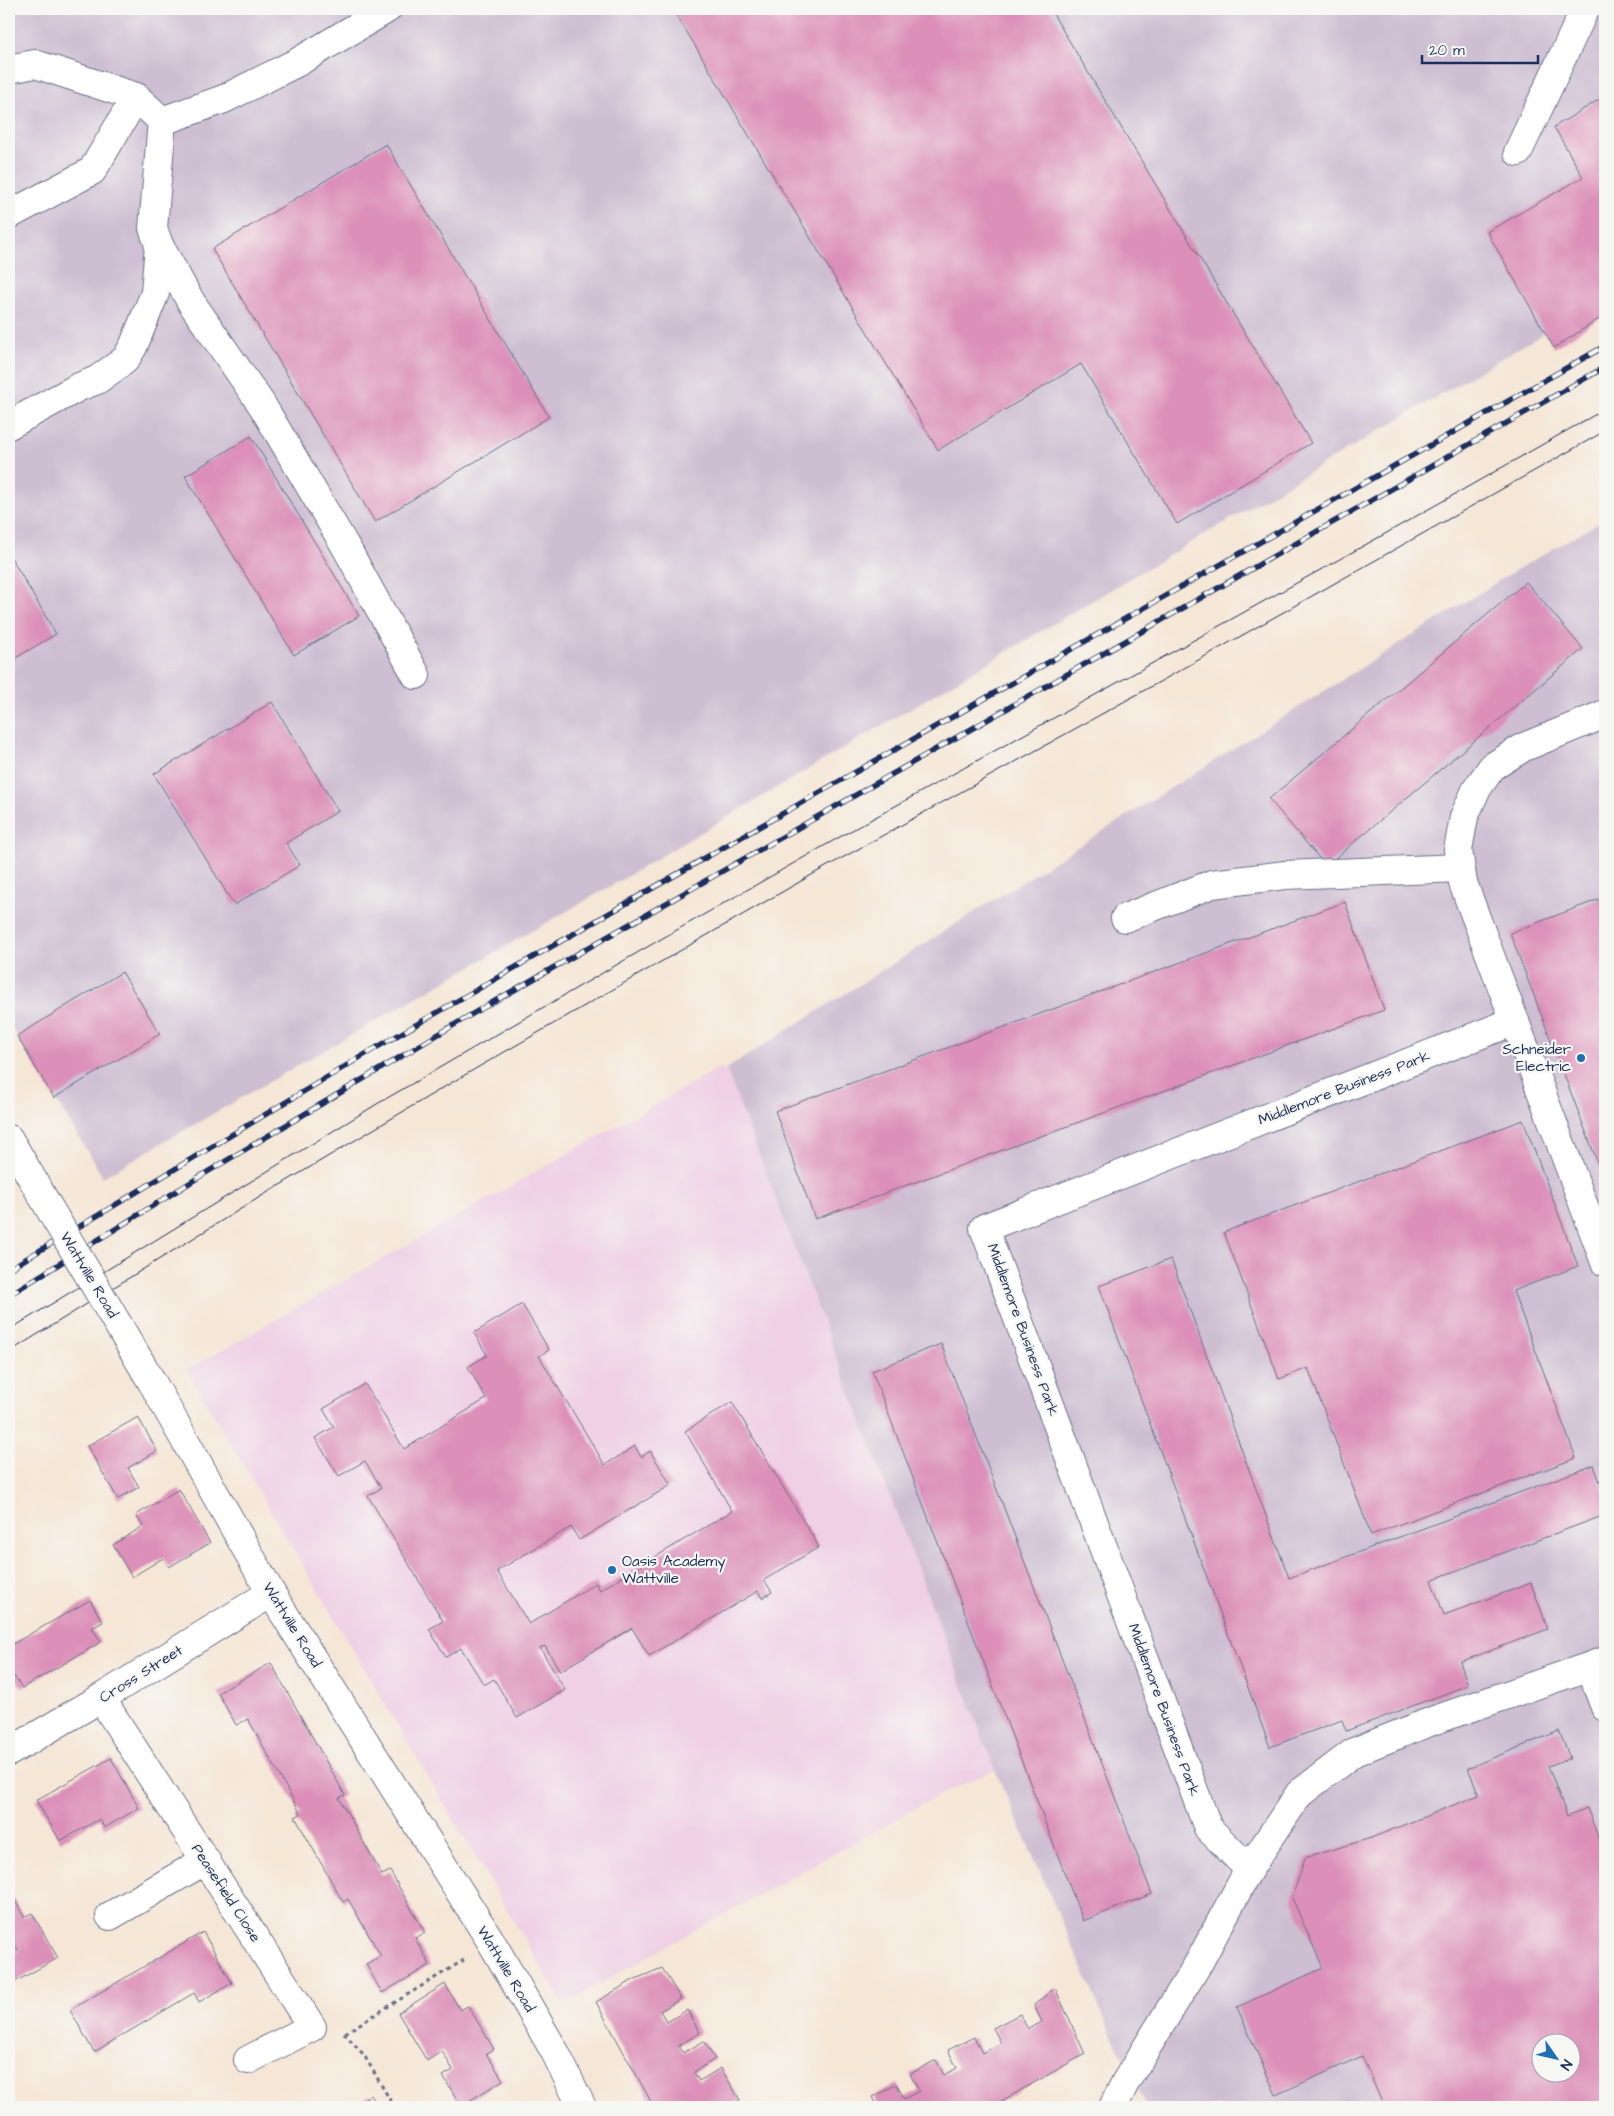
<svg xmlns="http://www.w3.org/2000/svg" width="1614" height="2116" font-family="'Architects Daughter',sans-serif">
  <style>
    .built { fill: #efd0e5 }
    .industrial { fill: #cdbed2; fill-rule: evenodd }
    .building { fill: #dc8fb8; fill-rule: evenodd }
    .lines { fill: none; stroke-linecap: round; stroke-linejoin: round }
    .minor-casing { stroke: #676f88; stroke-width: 30 }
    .path { stroke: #676f88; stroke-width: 3; stroke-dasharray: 4 4; stroke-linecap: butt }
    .minor { stroke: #fff; stroke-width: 28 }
    .tram { stroke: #1b2f5e; stroke-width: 1 }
    .rail-casing { stroke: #1b2f5e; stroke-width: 5.5 }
    .rail { stroke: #f6f6f2; stroke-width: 4; stroke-dasharray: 11; stroke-linecap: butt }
    .minor-bridge-casing { stroke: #676f88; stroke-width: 30; stroke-linecap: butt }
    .minor-bridge { stroke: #fff; stroke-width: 28 }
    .poi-dot { fill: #1f6fb2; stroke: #f6f6f2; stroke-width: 2 }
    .labels { text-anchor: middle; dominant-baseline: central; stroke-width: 4.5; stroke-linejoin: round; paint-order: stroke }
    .poi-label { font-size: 15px; fill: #1b2f5e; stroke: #f6f6f2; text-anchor: end }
    .street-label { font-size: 15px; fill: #1b2f5e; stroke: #f6f6f2 }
  </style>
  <rect width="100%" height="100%" fill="#f6f6f2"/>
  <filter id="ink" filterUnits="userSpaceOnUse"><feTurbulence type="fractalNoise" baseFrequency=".02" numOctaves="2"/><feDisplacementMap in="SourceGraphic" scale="10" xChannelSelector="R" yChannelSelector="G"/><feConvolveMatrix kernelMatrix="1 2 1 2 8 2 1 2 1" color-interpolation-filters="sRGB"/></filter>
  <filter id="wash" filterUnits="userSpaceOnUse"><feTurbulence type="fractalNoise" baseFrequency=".0096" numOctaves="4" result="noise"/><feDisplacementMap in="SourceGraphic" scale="20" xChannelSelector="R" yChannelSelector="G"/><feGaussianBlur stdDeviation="1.12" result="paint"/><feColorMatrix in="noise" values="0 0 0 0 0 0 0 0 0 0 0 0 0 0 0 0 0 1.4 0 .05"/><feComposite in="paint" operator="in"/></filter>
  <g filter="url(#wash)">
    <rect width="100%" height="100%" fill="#f5e6d5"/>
    <path class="built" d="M719,1068L726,1069L995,1770L945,1792L563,2004L187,1370Z"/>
    <g class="industrial">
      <path d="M9,9H1605V297L609,887L103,1177L9,1023Z"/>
      <path d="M1605,519V2107H1147L1109,2029L995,1770L726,1069L1516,570ZM1542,2044H1572V2074H1542Z"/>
    </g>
    <g id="blocks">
      <g class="building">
        <path d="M673,9H1050L1311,443L1177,524L1081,364L938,450Z"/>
        <path d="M1605,96V315L1554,348L1487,232L1583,177L1554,127Z"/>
        <path d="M386,144L549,417L375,522L212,249Z"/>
        <path d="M251,436L359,616L294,655L185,476Z"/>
        <path d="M9,554L56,634L9,662Z"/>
        <path d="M1526,582L1583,649L1326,866L1269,799Z"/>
        <path d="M272,702L338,811L286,843L300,865L234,905L154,774Z"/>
        <path d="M1605,897V1182L1510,933Z"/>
        <path d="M1345,902L1384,1010L815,1219L775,1111Z"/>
        <path d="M122,972L160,1034L54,1098L17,1036Z"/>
        <path d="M1523,1120L1578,1266L1513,1291L1576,1458L1371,1535L1308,1368L1279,1379L1224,1232Z"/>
        <path d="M1171,1259L1289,1578L1594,1465L1605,1496V1515L1431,1580L1444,1615L1531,1583L1548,1629L1460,1662L1468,1685L1346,1731L1342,1720L1270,1747L1099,1286Z"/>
        <path d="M522,1304L549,1350L539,1356L605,1465L635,1446L641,1457L650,1451L671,1485L579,1540L571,1527L497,1571L529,1624L596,1583L600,1590L732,1511L685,1431L732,1402L819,1547L764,1580L772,1592L762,1598L758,1591L649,1656L632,1628L560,1671L545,1646L540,1648L565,1690L517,1718L494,1679L484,1685L461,1648L446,1657L429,1629L443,1621L368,1496L381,1488L365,1461L339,1476L315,1438L334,1427L323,1409L365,1384L404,1449L486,1399L468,1367L487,1355L474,1333Z"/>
        <path d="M941,1344L1152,1894L1083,1921L872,1371Z"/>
        <path d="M138,1417L157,1451L128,1468L139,1487L118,1499L87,1446Z"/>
        <path d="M179,1489L210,1543L169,1567L163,1558L132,1577L113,1545L143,1526L136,1515Z"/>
        <path d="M90,1600L103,1622L92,1628L101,1642L22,1688L14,1676L9,1679V1646Z"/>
        <path d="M271,1663L345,1795L339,1798L382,1875L390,1871L425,1933L415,1938L430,1965L382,1993L366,1964L381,1956L348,1899L343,1902L295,1817L301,1814L248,1719L236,1725L218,1693Z"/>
        <path d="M1559,1731L1570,1758L1548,1766L1567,1816L1587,1808L1605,1855V2107H1384L1362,2056L1276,2095L1237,2007L1323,1968L1292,1898L1305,1858L1371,1838L1479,1795L1468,1768ZM1542,2044H1572V2074H1542Z"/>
        <path d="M111,1758L139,1808L104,1828L100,1819L60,1841L36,1800Z"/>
        <path d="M9,1889L24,1917L32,1913L58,1958L11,1984L9,1981V1955L18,1950L9,1933Z"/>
        <path d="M203,1932L232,1983L199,2002L194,1993L94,2052L70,2010Z"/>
        <path d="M662,1968L681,1999L660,2011L667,2022L687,2010L700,2033L679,2045L683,2053L704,2041L715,2059L694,2072L699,2081L721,2068L740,2100L728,2107H654L596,2002L633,1980Z"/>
        <path d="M445,1984L460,2010L468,2006L494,2049L486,2053L503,2080L461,2106L443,2076L453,2070L442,2051L427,2061L398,2013Z"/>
        <path d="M1055,1988L1085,2054L991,2107H878L873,2097L897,2084L904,2099L919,2091L910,2074L936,2060L944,2075L957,2068L948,2050L974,2037L982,2053L1001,2043L993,2028L1020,2014L1028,2029L1042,2022L1034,2005Z"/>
        <path d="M371,2095L378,2107H348Z"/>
      </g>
    </g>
  </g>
  <g filter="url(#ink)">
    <use href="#blocks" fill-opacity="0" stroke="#676f88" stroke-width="1"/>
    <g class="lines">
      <g class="minor-casing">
        <g id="minor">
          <path d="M9,69L35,64L136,97L162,121L224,99L298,62L387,9"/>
          <path d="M162,121L153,228L159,245L191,302L262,405L347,549L416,675"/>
          <path d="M1518,152L1585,9"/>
          <path d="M9,215L92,171L136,97"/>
          <path d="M9,425L79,387L97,380L125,360L133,347L155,293L159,245"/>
          <path d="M1605,714L1524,747L1492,767L1476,790L1464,817L1458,850L1463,883L1605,1262"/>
          <path d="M1125,918L1212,884L1285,875L1460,868"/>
          <path d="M9,1139L55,1218"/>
          <path d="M152,1382L271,1593L492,1943L555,2052L582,2107"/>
          <path d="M1590,1668L1605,1707"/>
          <path d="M101,1698L312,2027L248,2060"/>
          <path d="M9,1752L101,1698L271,1593"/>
          <path d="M1249,1869L1208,1828L984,1228L1515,1021"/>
          <path d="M110,1916L206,1860"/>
          <path d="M1113,2107L1126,2081L1198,1964L1249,1869L1299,1794L1354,1752L1432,1721L1605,1661"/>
        </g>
      </g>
      <g class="path">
        <path d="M344,2033L364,2055L394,2107"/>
        <path d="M345,2033L464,1960"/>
      </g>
      <use href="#minor" class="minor"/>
      <g class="tram">
        <path d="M9,1330L377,1104L661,939L845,834L1383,535L1605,409"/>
        <path d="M9,1352L260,1197L456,1080L815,873L1154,685L1605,431"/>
      </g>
      <g class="rail-casing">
        <g id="rail">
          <path d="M9,1269L374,1049L750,832L1605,346"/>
          <path d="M9,1295L204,1174L474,1013L1605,367"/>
        </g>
      </g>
      <use href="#rail" class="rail"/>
      <g class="minor-bridge-casing">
        <path id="minor-bridge" d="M55,1218L152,1382"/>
      </g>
      <use href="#minor-bridge" class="minor-bridge"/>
    </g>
  </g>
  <g class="poi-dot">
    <circle cx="1581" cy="1058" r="5"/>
    <circle cx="612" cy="1570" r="5"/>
  </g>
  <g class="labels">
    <g class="poi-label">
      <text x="1571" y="1049">Schneider<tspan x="1571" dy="17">Electric</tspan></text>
      <text x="622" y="1561" text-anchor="start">Oasis Academy<tspan x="622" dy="17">Wattville</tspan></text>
    </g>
    <g class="street-label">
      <text transform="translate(1344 1088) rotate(-21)">Middlemore Business Park</text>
      <text transform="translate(89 1275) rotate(59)">Wattville Road</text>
      <text transform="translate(1023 1330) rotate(70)">Middlemore Business Park</text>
      <text transform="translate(292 1625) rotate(58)">Wattville Road</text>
      <text transform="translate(141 1674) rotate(-32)">Cross Street</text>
      <text transform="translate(1164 1710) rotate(70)">Middlemore Business Park</text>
      <text transform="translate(226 1893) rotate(57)">Peasefield Close</text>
      <text transform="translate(506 1969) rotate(59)">Wattville Road</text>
    </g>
  </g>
  <rect width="1614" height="2116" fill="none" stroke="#f6f6f2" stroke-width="30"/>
  <g transform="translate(1556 2058) rotate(124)"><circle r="24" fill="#f6f6f2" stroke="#9ea6b7"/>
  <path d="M0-4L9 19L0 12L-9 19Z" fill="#1f6fb2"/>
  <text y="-8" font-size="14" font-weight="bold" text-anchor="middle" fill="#1b2f5e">N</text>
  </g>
  <path d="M1422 55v8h116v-8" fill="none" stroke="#1b2f5e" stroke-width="2.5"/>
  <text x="1429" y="55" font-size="15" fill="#1b2f5e" stroke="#f6f6f2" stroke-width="4" paint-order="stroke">20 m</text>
</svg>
